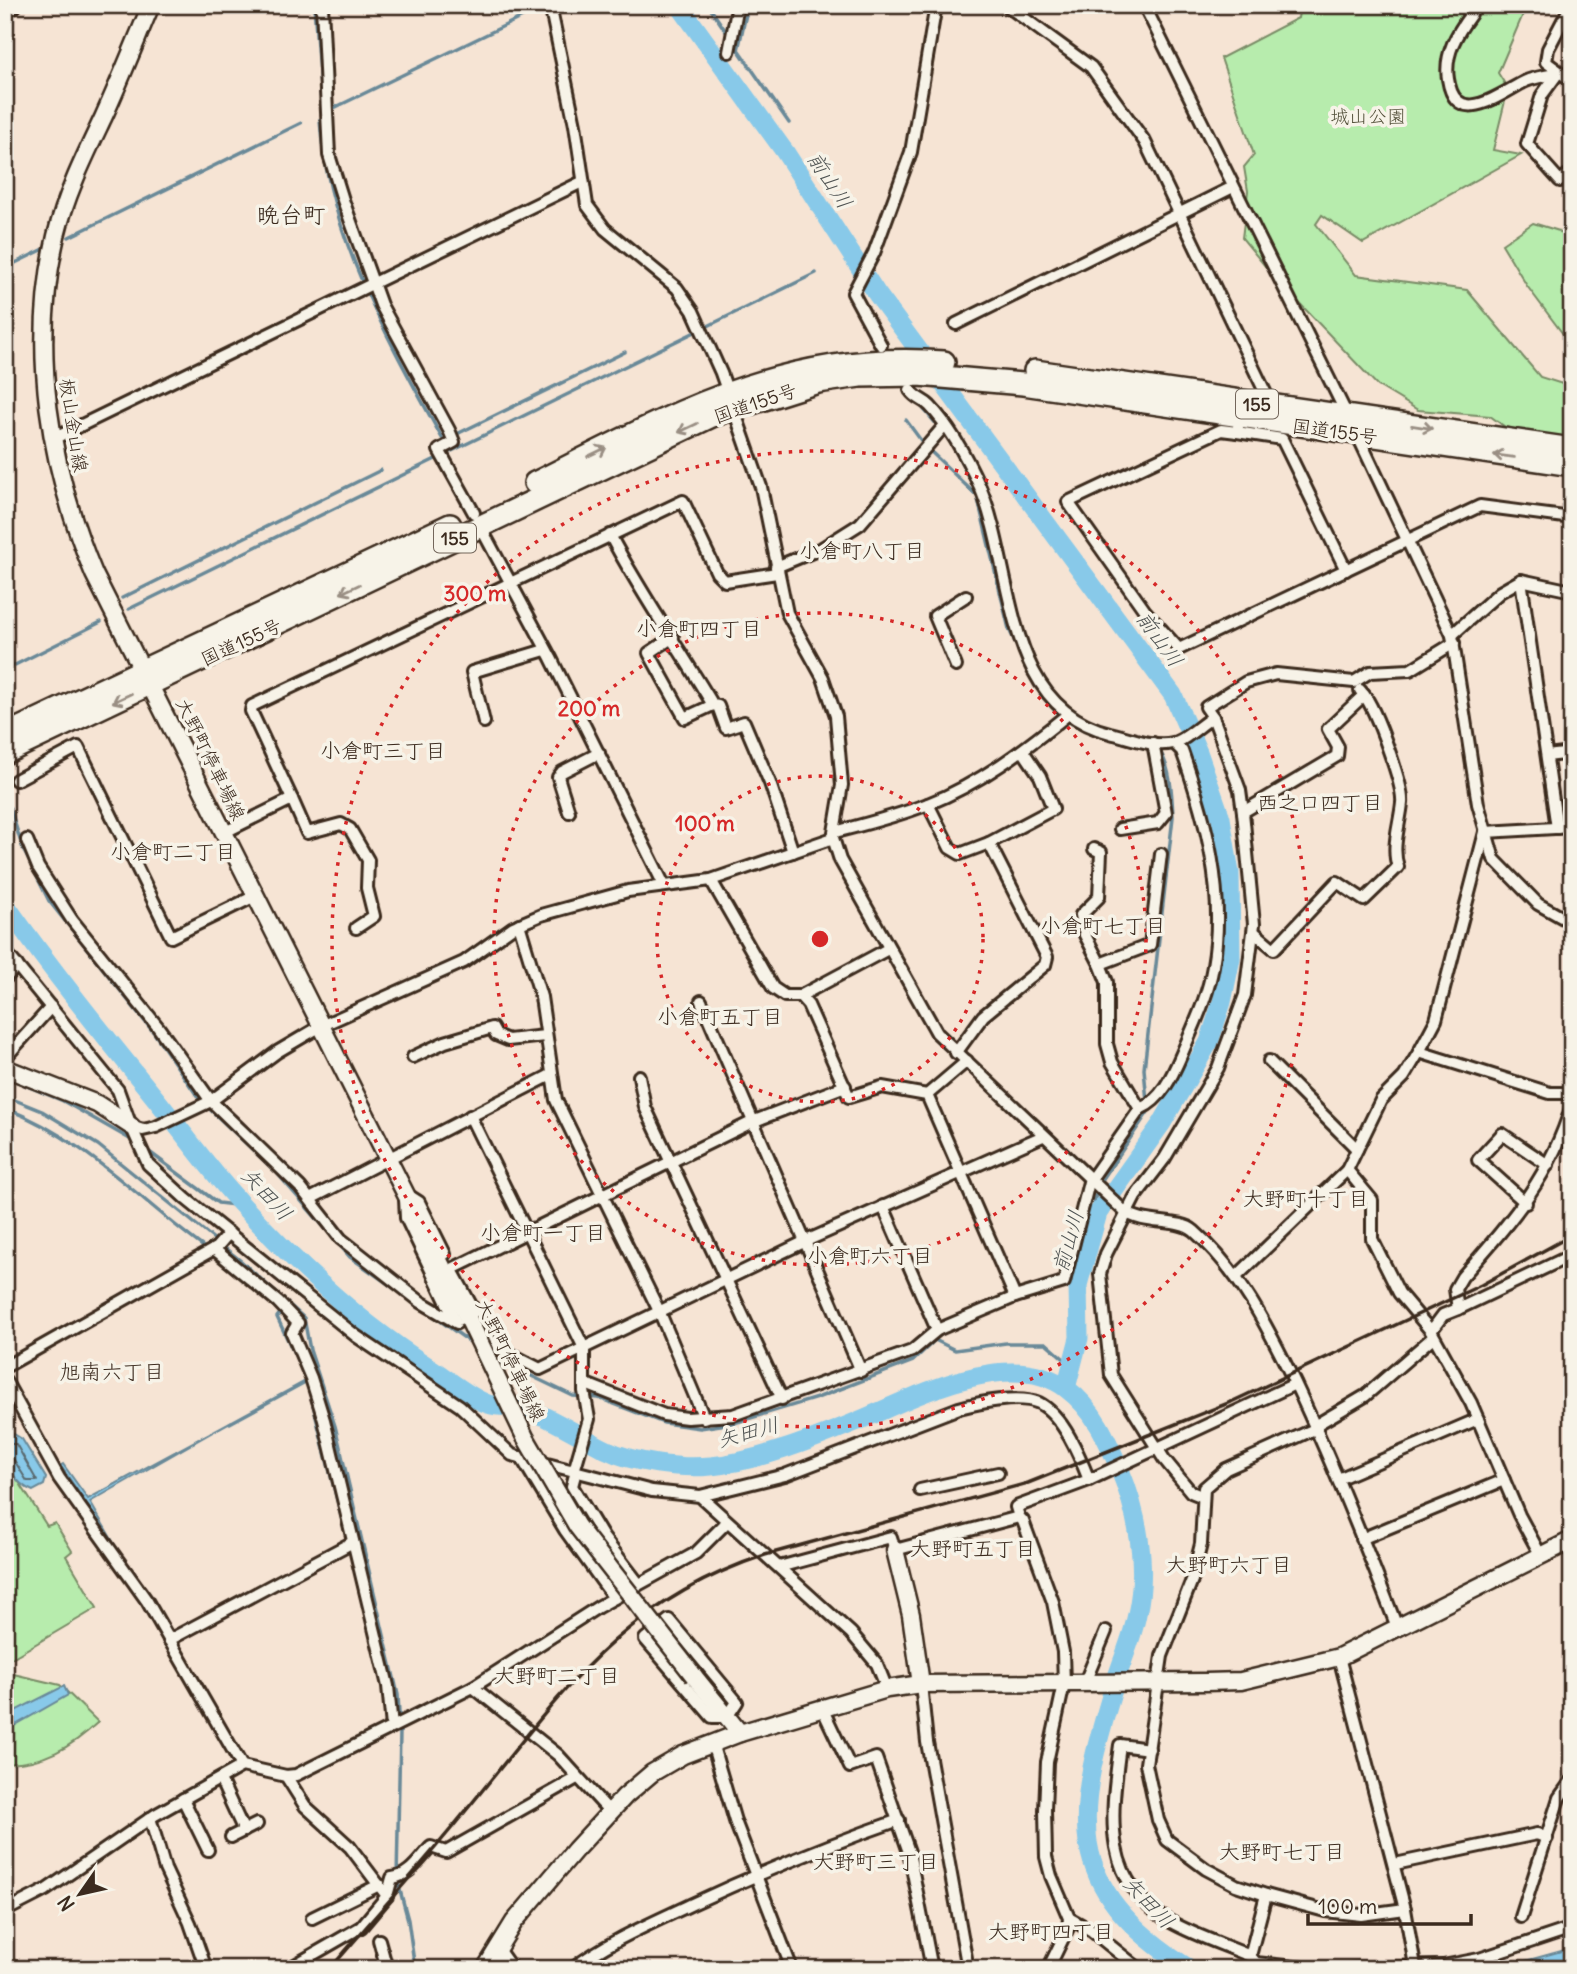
<svg xmlns="http://www.w3.org/2000/svg" width="1577" height="1974" font-family="Delius,'Klee One',sans-serif">
  <style>
    .green { fill: #b7ecad; stroke: #798b66; stroke-width: 2 }
    .water { fill: #88c9e9; stroke: #698998; stroke-width: 2 }
    .lines { fill: none; stroke-linecap: round; stroke-linejoin: round }
    .shore { stroke: #5a6a6f; stroke-width: 2 }
    .stream { stroke: #698998; stroke-width: 3.5 }
    .river { stroke: #88c9e9; stroke-width: 19 }
    .street-casing { stroke: #3b2a1e; stroke-width: 16 }
    .secondary-casing { stroke: #3b2a1e; stroke-width: 21 }
    .highway-casing { stroke: #3b2a1e; stroke-width: 26 }
    .street { stroke: #f7f3e8; stroke-width: 10 }
    .secondary { stroke: #f7f3e8; stroke-width: 16 }
    .highway { stroke: #f7f3e8; stroke-width: 21 }
    .rail { stroke: #3b2a1e; stroke-width: 3.5 }
    .secondary-bridge-casing { stroke: #3b2a1e; stroke-width: 21; stroke-linecap: butt }
    .secondary-bridge { stroke: #f7f3e8; stroke-width: 16 }
    .oneway { stroke: #998e83 }
    .ring { fill: none; stroke: #d62828; stroke-width: 3.5; stroke-dasharray: 3.5 7 }
    .labels { text-anchor: middle; dominant-baseline: central; stroke-width: 7; stroke-linejoin: round; paint-order: stroke }
    .shield { fill: #f7f3e8; stroke: #73665b; stroke-width: 2 }
    .shield-label { font-size: 18px; font-weight: bold; fill: #3b2a1e }
    .park-label { font-size: 19px; fill: #54513b; stroke: #f7f3e8 }
    .street-label { font-size: 19px; fill: #3b2a1e; stroke: #f7f3e8 }
    .water-label { font-size: 21px; font-style: italic; fill: #4e5251; stroke: #f7f3e8 }
    .neighbourhood-label { font-size: 21px; fill: #3b2a1e; stroke: #f7f3e8 }
    .quarter-label { font-size: 23px; fill: #3b2a1e; stroke: #f7f3e8 }
    .centre { fill: #d62828; stroke: #f7f3e8; stroke-width: 3.5 }
    .ring-label { font-size: 21px; text-anchor: middle; font-weight: bold; fill: #d62828; stroke: #f7f3e8; stroke-width: 7; stroke-linejoin: round; paint-order: stroke }
  </style>
  <rect width="100%" height="100%" fill="#f6e4d4"/>
  <filter id="ink" filterUnits="userSpaceOnUse"><feTurbulence type="fractalNoise" baseFrequency=".0143" numOctaves="2"/><feDisplacementMap in="SourceGraphic" scale="14" xChannelSelector="R" yChannelSelector="G"/><feConvolveMatrix kernelMatrix="1 2 1 2 8 2 1 2 1" color-interpolation-filters="sRGB"/></filter>
  <g filter="url(#ink)">
    <g class="green">
      <path d="M1300,5H1527L1498,73L1508,89L1493,150L1521,155L1363,243L1322,215L1316,224L1356,275L1467,290L1540,377L1572,387V453L1519,437L1490,416L1418,410L1378,386L1270,272L1242,238L1248,191L1244,167L1254,155L1221,58L1298,18Z"/>
      <path d="M1533,223L1559,231L1572,245V346L1527,286L1502,244Z"/>
      <path d="M5,1460L47,1526L55,1523L72,1551L66,1556L97,1608L5,1662Z"/>
      <path d="M5,1672L60,1685L98,1722C72,1747 43,1764 5,1764Z"/>
    </g>
    <g class="water">
      <path d="M232,1421L90,1502L118,1550L62,1468L58,1467L63,1464L88,1499Z"/>
      <path d="M14,1434L22,1439L46,1478L44,1485L33,1491C11,1482 5,1461 5,1439Z"/>
      <path d="M64,1686L68,1695L5,1731V1716Z"/>
      <path d="M1572,1948V1969H1445L1502,1956L1504,1967Z"/>
    </g>
    <g class="lines">
      <path class="shore" d="M5,1444H16L37,1481H27L14,1460L5,1457"/>
      <g class="stream">
        <path d="M314,5L321,102"/>
        <path d="M708,5L729,36"/>
        <path d="M735,45L789,123"/>
        <path d="M738,50L748,5"/>
        <path d="M334,108L541,8"/>
        <path d="M320,120C327,233 389,341 442,438"/>
        <path d="M69,237L301,123"/>
        <path d="M5,268L44,249"/>
        <path d="M708,326L816,273"/>
        <path d="M922,407L949,439L976,491L1009,629L1025,664"/>
        <path d="M906,420L925,446L976,495"/>
        <path d="M457,434L625,352"/>
        <path d="M122,598L381,470"/>
        <path d="M129,609L697,331"/>
        <path d="M5,670L101,622"/>
        <path d="M1039,689C1061,725 1090,735 1130,744"/>
        <path d="M10,808L23,849L49,901L154,1033L200,1100L277,1173L350,1257L473,1344"/>
        <path d="M5,1077L63,1101L135,1142"/>
        <path d="M5,1096L42,1111L98,1145L241,1261L304,1318L310,1350L335,1426L398,1695L400,1732L397,1879L408,1920L415,1969"/>
        <path d="M5,1108C86,1139 141,1202 209,1251"/>
        <path d="M144,1148L218,1203L243,1206"/>
        <path d="M1100,1183L1148,1112L1144,1069L1173,817C1172,794 1171,767 1158,748"/>
        <path d="M1098,1190L1094,1200L1098,1213"/>
        <path d="M284,1315L281,1312L277,1317L307,1381L348,1544"/>
        <path d="M494,1358L573,1396L599,1398L664,1423L700,1428L734,1423L817,1398L913,1361L935,1340L955,1350L1006,1343H1046L1072,1366"/>
        <path d="M230,1423L307,1381"/>
      </g>
      <g class="river">
        <path d="M679,5L785,152L877,294L1173,695L1198,752L1221,818L1230,873L1231,958L1222,1002L1209,1042L1162,1123L1098,1213L1078,1285L1079,1338L1066,1388"/>
        <path d="M5,904C52,971 104,1035 156,1099C185,1135 212,1173 243,1206C297,1265 361,1324 429,1367C447,1378 468,1397 488,1404C503,1409 519,1404 535,1412C559,1423 582,1437 605,1449C633,1463 680,1469 711,1466C758,1461 809,1441 853,1423C910,1400 1009,1344 1067,1389C1094,1409 1107,1439 1120,1470C1138,1514 1148,1566 1137,1614C1133,1636 1123,1658 1116,1680C1075,1812 1058,1886 1190,1969"/>
      </g>
      <g class="street-casing">
        <g id="street">
          <path d="M322,5L329,155L343,200L381,305L449,430L454,442L439,450L474,513"/>
          <path d="M550,5L575,125L587,205L605,229L677,288L693,311L721,373L761,487L787,613L823,678L836,716L842,785L833,838L840,860L937,1033L1124,1211C1144,1226 1179,1218 1194,1231C1240,1271 1268,1328 1294,1381C1332,1461 1365,1544 1397,1627"/>
          <path d="M1006,5L1091,67L1145,142L1267,396V406"/>
          <path d="M1144,5L1348,417"/>
          <path d="M1571,5L1548,49L1546,62L1572,81"/>
          <path d="M1471,14C1457,33 1444,54 1448,79C1456,131 1502,92 1526,81C1535,77 1548,76 1558,73"/>
          <path d="M729,52L738,5"/>
          <path d="M1558,73L1542,95L1527,144L1560,181L1572,172"/>
          <path d="M956,324L1233,187"/>
          <path d="M881,345L853,293L874,253L911,152L936,5"/>
          <path d="M910,390C916,399 923,399 930,406C952,429 967,458 980,487C1015,569 1002,707 1110,733C1129,737 1153,748 1173,743C1186,740 1201,724 1213,717L1206,707L1246,682L1276,674L1354,682L1370,672L1410,670L1454,643"/>
          <path d="M1238,427L1237,432L1282,439L1346,570"/>
          <path d="M1237,432L1221,430L1068,502L1145,611L1179,649L1480,506L1572,518"/>
          <path d="M1357,434L1452,635L1478,804L1494,859L1538,904L1572,923"/>
          <path d="M53,439L582,182"/>
          <path d="M480,526L551,658L664,885"/>
          <path d="M610,535C641,594 679,648 713,705L718,706L726,728L744,722L770,783L793,852"/>
          <path d="M776,567L822,548L860,524L945,425"/>
          <path d="M1521,580L1557,828"/>
          <path d="M1452,635L1500,592L1521,580L1572,591"/>
          <path d="M673,637L649,653L685,718L713,705"/>
          <path d="M956,666L935,616L966,596"/>
          <path d="M1213,717L1240,790L1243,812L1337,756L1338,747L1328,729L1364,695L1360,690"/>
          <path d="M484,722L472,672L545,650"/>
          <path d="M1547,756L1572,753"/>
          <path d="M16,780L78,747L171,937L255,896"/>
          <path d="M292,799L307,833L341,824L350,829L368,860L367,888L374,916L356,928"/>
          <path d="M928,804L950,848L960,854L989,843L1053,809L1040,776L1023,751"/>
          <path d="M569,812L558,777L562,772L599,753"/>
          <path d="M1120,829L1158,823L1166,813L1153,743"/>
          <path d="M835,832C866,824 898,816 928,804C979,784 1024,750 1067,715"/>
          <path d="M1485,832L1572,827"/>
          <path d="M223,833L292,799L251,711L252,706L683,501L717,573L725,581L777,573"/>
          <path d="M833,838L711,880L628,891L541,915L513,927L464,962L321,1026L277,1052L211,1101L156,1127L143,1130L131,1126L148,1164L186,1199L356,1336L460,1406L512,1455L652,1491L700,1496L851,1633L877,1664L887,1689"/>
          <path d="M27,840L38,867L72,920L158,1027L211,1101L300,1187L341,1239L421,1302L457,1323"/>
          <path d="M1094,849L1101,852L1099,897L1081,915L1085,935L1100,964L1150,945L1161,854"/>
          <path d="M711,880L773,988L785,996H800L808,1005L849,1097L882,1087L927,1095L1015,1297"/>
          <path d="M519,924L541,997L556,1100L660,1313L704,1418"/>
          <path d="M1254,932L1274,949L1337,882L1364,900L1398,867C1391,847 1400,824 1402,803C1404,786 1375,708 1364,695"/>
          <path d="M5,951L118,1090L131,1126"/>
          <path d="M5,979L17,965"/>
          <path d="M800,996L888,949"/>
          <path d="M701,1001L861,1371"/>
          <path d="M1419,1052L1550,1093H1572"/>
          <path d="M956,1053L983,1016L1045,965L1047,957L989,843"/>
          <path d="M413,1057L445,1042L492,1028L496,1035L508,1040L545,1036"/>
          <path d="M5,1058L51,1007"/>
          <path d="M1269,1061L1357,1149"/>
          <path d="M639,1076L645,1107L782,1399"/>
          <path d="M927,1095L967,1061"/>
          <path d="M1140,1109C1163,1099 1173,1074 1183,1051C1195,1023 1208,996 1213,966C1226,893 1206,819 1182,751L1174,743"/>
          <path d="M470,1116L584,1348V1391L589,1419L574,1471"/>
          <path d="M1347,1170L1372,1200V1239L1399,1293L1431,1331"/>
          <path d="M408,1195L419,1202L445,1254"/>
          <path d="M310,1199L551,1075"/>
          <path d="M405,1199L406,1218L456,1322"/>
          <path d="M1526,1203L1478,1160L1502,1134L1548,1165"/>
          <path d="M883,1206L937,1330"/>
          <path d="M214,1249L278,1302L298,1323L292,1333L311,1378L324,1420L388,1686L392,1727"/>
          <path d="M452,1269L752,1122L845,1086"/>
          <path d="M453,1272L493,1345L540,1369L806,1241L1043,1136"/>
          <path d="M1236,1277L1347,1170L1381,1100L1404,1077L1419,1052L1436,1020L1485,832"/>
          <path d="M1458,1309L1572,1255"/>
          <path d="M5,1367L216,1248L229,1233"/>
          <path d="M5,1380L59,1478L147,1601L242,1766"/>
          <path d="M586,1384L664,1415L687,1418L733,1415L912,1351L937,1330L1015,1297L1064,1282L1089,1182L1140,1109L1112,1062L1107,1044V982L1100,964"/>
          <path d="M1316,1425L1365,1396L1432,1338"/>
          <path d="M1317,1428L1226,1469L1204,1488L1201,1544L1192,1580L1162,1656L1146,1764L1158,1820L1167,1840L1206,1869L1236,1885L1266,1895L1325,1911L1361,1915L1405,1909L1339,1657"/>
          <path d="M521,1457L565,1530L614,1598"/>
          <path d="M576,1471L572,1486L603,1537L639,1584"/>
          <path d="M1338,1479L1478,1419"/>
          <path d="M1089,1480L1295,1384"/>
          <path d="M920,1490L998,1473"/>
          <path d="M700,1496L785,1475L959,1408C978,1403 1020,1394 1039,1403C1063,1415 1080,1457 1089,1480L1016,1507L1019,1517"/>
          <path d="M1201,1496L1191,1492L1164,1459L1111,1375L1100,1274L1106,1254L1135,1197L1165,1158L1218,1068L1245,995L1254,924L1243,812"/>
          <path d="M1361,1539L1504,1480"/>
          <path d="M1541,1556L1519,1515L1471,1403L1431,1331L1443,1315L1458,1309L1455,1289L1462,1277C1511,1221 1550,1178 1572,1105"/>
          <path d="M779,1567L891,1537L895,1550L1019,1517L1023,1521L1053,1602L1063,1652L1064,1684L1047,1762L1045,1810L1046,1857L1051,1876L1069,1918L1068,1928L1048,1969"/>
          <path d="M669,1620L737,1702L727,1717H712L645,1639Z"/>
          <path d="M169,1640L353,1542"/>
          <path d="M1085,1682L1106,1631"/>
          <path d="M921,1684L927,1742L968,1969"/>
          <path d="M473,1687L558,1755L610,1812"/>
          <path d="M822,1708L850,1767L876,1758L909,1852L932,1969"/>
          <path d="M712,1743L735,1821L792,1969"/>
          <path d="M1149,1749L1120,1745C1111,1815 1100,1881 1171,1922C1196,1936 1225,1945 1250,1956L1256,1963L1314,1969"/>
          <path d="M286,1776L305,1806L350,1847L387,1896L361,1927L288,1969"/>
          <path d="M220,1779L244,1831"/>
          <path d="M183,1799L208,1850"/>
          <path d="M150,1818L165,1869L190,1923L206,1969"/>
          <path d="M231,1837L257,1824"/>
          <path d="M1395,1864L1537,1834L1547,1838"/>
          <path d="M387,1896L392,1878C410,1876 419,1859 431,1847L446,1852L577,1778"/>
          <path d="M1405,1909L1415,1966"/>
          <path d="M5,1911L46,1890L155,1815L242,1766L286,1776L296,1775L473,1687L598,1607L696,1553L727,1522"/>
          <path d="M1521,1917L1559,1798L1572,1780"/>
          <path d="M312,1918L379,1885"/>
          <path d="M1069,1918L1092,1931L1139,1969"/>
          <path d="M379,1940L387,1969"/>
          <path d="M497,1948L512,1969"/>
          <path d="M1250,1956L1266,1895"/>
          <path d="M572,1969C607,1942 650,1924 690,1905C759,1873 827,1845 899,1820"/>
          <path d="M1353,1969L1443,1966L1479,1959L1572,1928"/>
        </g>
      </g>
      <g class="secondary-casing">
        <g id="secondary">
          <path d="M151,5C135,43 120,81 103,118C85,156 66,194 56,236C30,350 49,467 94,574L469,1320"/>
          <path d="M5,7L13,5"/>
          <path d="M5,1068L97,1104L131,1126"/>
          <path d="M895,1550L911,1615L921,1684"/>
          <path d="M694,1676L740,1733"/>
          <path d="M485,1969L514,1922L575,1850L625,1796L652,1773L683,1755L740,1733L887,1689L921,1684L1206,1682L1241,1681L1339,1657L1572,1540"/>
        </g>
      </g>
      <g class="highway-casing">
        <g id="highway">
          <path d="M1035,371L1572,449"/>
          <path d="M535,483C671,415 786,349 944,362"/>
          <path d="M5,735L450,525"/>
          <path d="M5,753L714,415L818,382L860,376L919,375L1023,384L1572,465"/>
        </g>
      </g>
      <use href="#street" class="street"/>
      <use href="#secondary" class="secondary"/>
      <use href="#highway" class="highway"/>
      <path class="rail" d="M330,1969C376,1915 424,1863 468,1808C561,1695 619,1603 765,1555L1028,1483L1231,1402L1481,1285L1572,1235"/>
      <g class="secondary-bridge-casing">
        <path id="secondary-bridge" d="M469,1320L525,1437L577,1526L694,1676"/>
      </g>
      <use href="#secondary-bridge" class="secondary-bridge"/>
    </g>
    <defs><path id="oneway-shaft" d="M-6 0H5M1.5-3L5.5 0L1.5 3" fill="none" stroke-width="1.6" stroke-linecap="round" stroke-linejoin="round" transform="scale(1.75)"/></defs>
    <g class="oneway">
      <use href="#oneway-shaft" transform="translate(1422 427) rotate(9)"/>
      <use href="#oneway-shaft" transform="translate(688 428) rotate(154)"/>
      <use href="#oneway-shaft" transform="translate(597 452) rotate(-26)"/>
      <use href="#oneway-shaft" transform="translate(1504 456) rotate(-172)"/>
      <use href="#oneway-shaft" transform="translate(350 589) rotate(154)"/>
      <use href="#oneway-shaft" transform="translate(122 698) rotate(155)"/>
    </g>
  </g>
  <g class="ring">
    <circle cx="820" cy="939" r="163"/>
    <circle cx="820" cy="939" r="326"/>
    <circle cx="820" cy="939" r="488"/>
  </g>
  <g class="labels">
    <g class="shield">
      <rect x="1236" y="389.5" width="42" height="29" rx="5"/>
      <rect x="434" y="523.5" width="42" height="29" rx="5"/>
    </g>
    <g class="shield-label">
      <text x="1257" y="404">155</text>
      <text x="455" y="538">155</text>
    </g>
    <g class="park-label">
      <text x="1368" y="116">城山公園</text>
    </g>
    <g class="street-label">
      <text transform="translate(755 403) rotate(-19)">国道155号</text>
      <text transform="translate(74 425) rotate(81)">板山金山線</text>
      <text transform="translate(1335 431) rotate(8)">国道155号</text>
      <text transform="translate(241 642) rotate(-25)">国道155号</text>
      <text transform="translate(211 759) rotate(64)">大野町停車場線</text>
      <text transform="translate(511 1360) rotate(64)">大野町停車場線</text>
    </g>
    <g class="water-label">
      <text transform="translate(830 180) rotate(57)">前山川</text>
      <text transform="translate(1160 639) rotate(54)">前山川</text>
      <text transform="translate(267 1194) rotate(47)">矢田川</text>
      <text transform="translate(1068 1241) rotate(-74)">前山川</text>
      <text transform="translate(748 1432) rotate(-15)">矢田川</text>
      <text transform="translate(1149 1902) rotate(47)">矢田川</text>
    </g>
    <g class="neighbourhood-label">
      <text x="862" y="550">小倉町八丁目</text>
      <text x="699" y="628">小倉町四丁目</text>
      <text x="383" y="750">小倉町三丁目</text>
      <text x="1320" y="802">西之口四丁目</text>
      <text x="173" y="851">小倉町二丁目</text>
      <text x="1103" y="925">小倉町七丁目</text>
      <text x="720" y="1016">小倉町五丁目</text>
      <text x="1306" y="1198">大野町十丁目</text>
      <text x="543" y="1232">小倉町一丁目</text>
      <text x="870" y="1255">小倉町六丁目</text>
      <text x="112" y="1371">旭南六丁目</text>
      <text x="973" y="1548">大野町五丁目</text>
      <text x="1229" y="1564">大野町六丁目</text>
      <text x="557" y="1675">大野町二丁目</text>
      <text x="1282" y="1851">大野町七丁目</text>
      <text x="876" y="1861">大野町三丁目</text>
      <text x="1051" y="1931">大野町四丁目</text>
    </g>
    <g class="quarter-label">
      <text x="291" y="214">晩台町</text>
    </g>
  </g>
  <circle cx="820" cy="939" r="10" class="centre"/>
  <g class="ring-label">
    <text x="475" y="601">300 m</text>
    <text x="589" y="716">200 m</text>
    <text x="705" y="831">100 m</text>
  </g>
  <rect width="1577" height="1974" fill="none" stroke="#f7f3e8" stroke-width="28"/>
  <rect x="14" y="14" width="1549" height="1946" fill="none" stroke="#3b2a1e" stroke-width="2.5" filter="url(#ink)"/>
  <g transform="translate(80 1894) rotate(236)" stroke="#f7f3e8" stroke-width="5" paint-order="stroke">
  <path d="M0-5L12 26L0 18L-12 26Z" fill="#3b2a1e"/>
  <text y="-10" font-size="19" font-weight="bold" text-anchor="middle" fill="#3b2a1e">N</text>
  </g>
  <path d="M1308 1914v10h163v-10" fill="none" stroke="#3b2a1e" stroke-width="3.5"/>
  <text x="1318" y="1914" font-size="21" fill="#3b2a1e" stroke="#f7f3e8" stroke-width="5" paint-order="stroke">100 m</text>
</svg>
